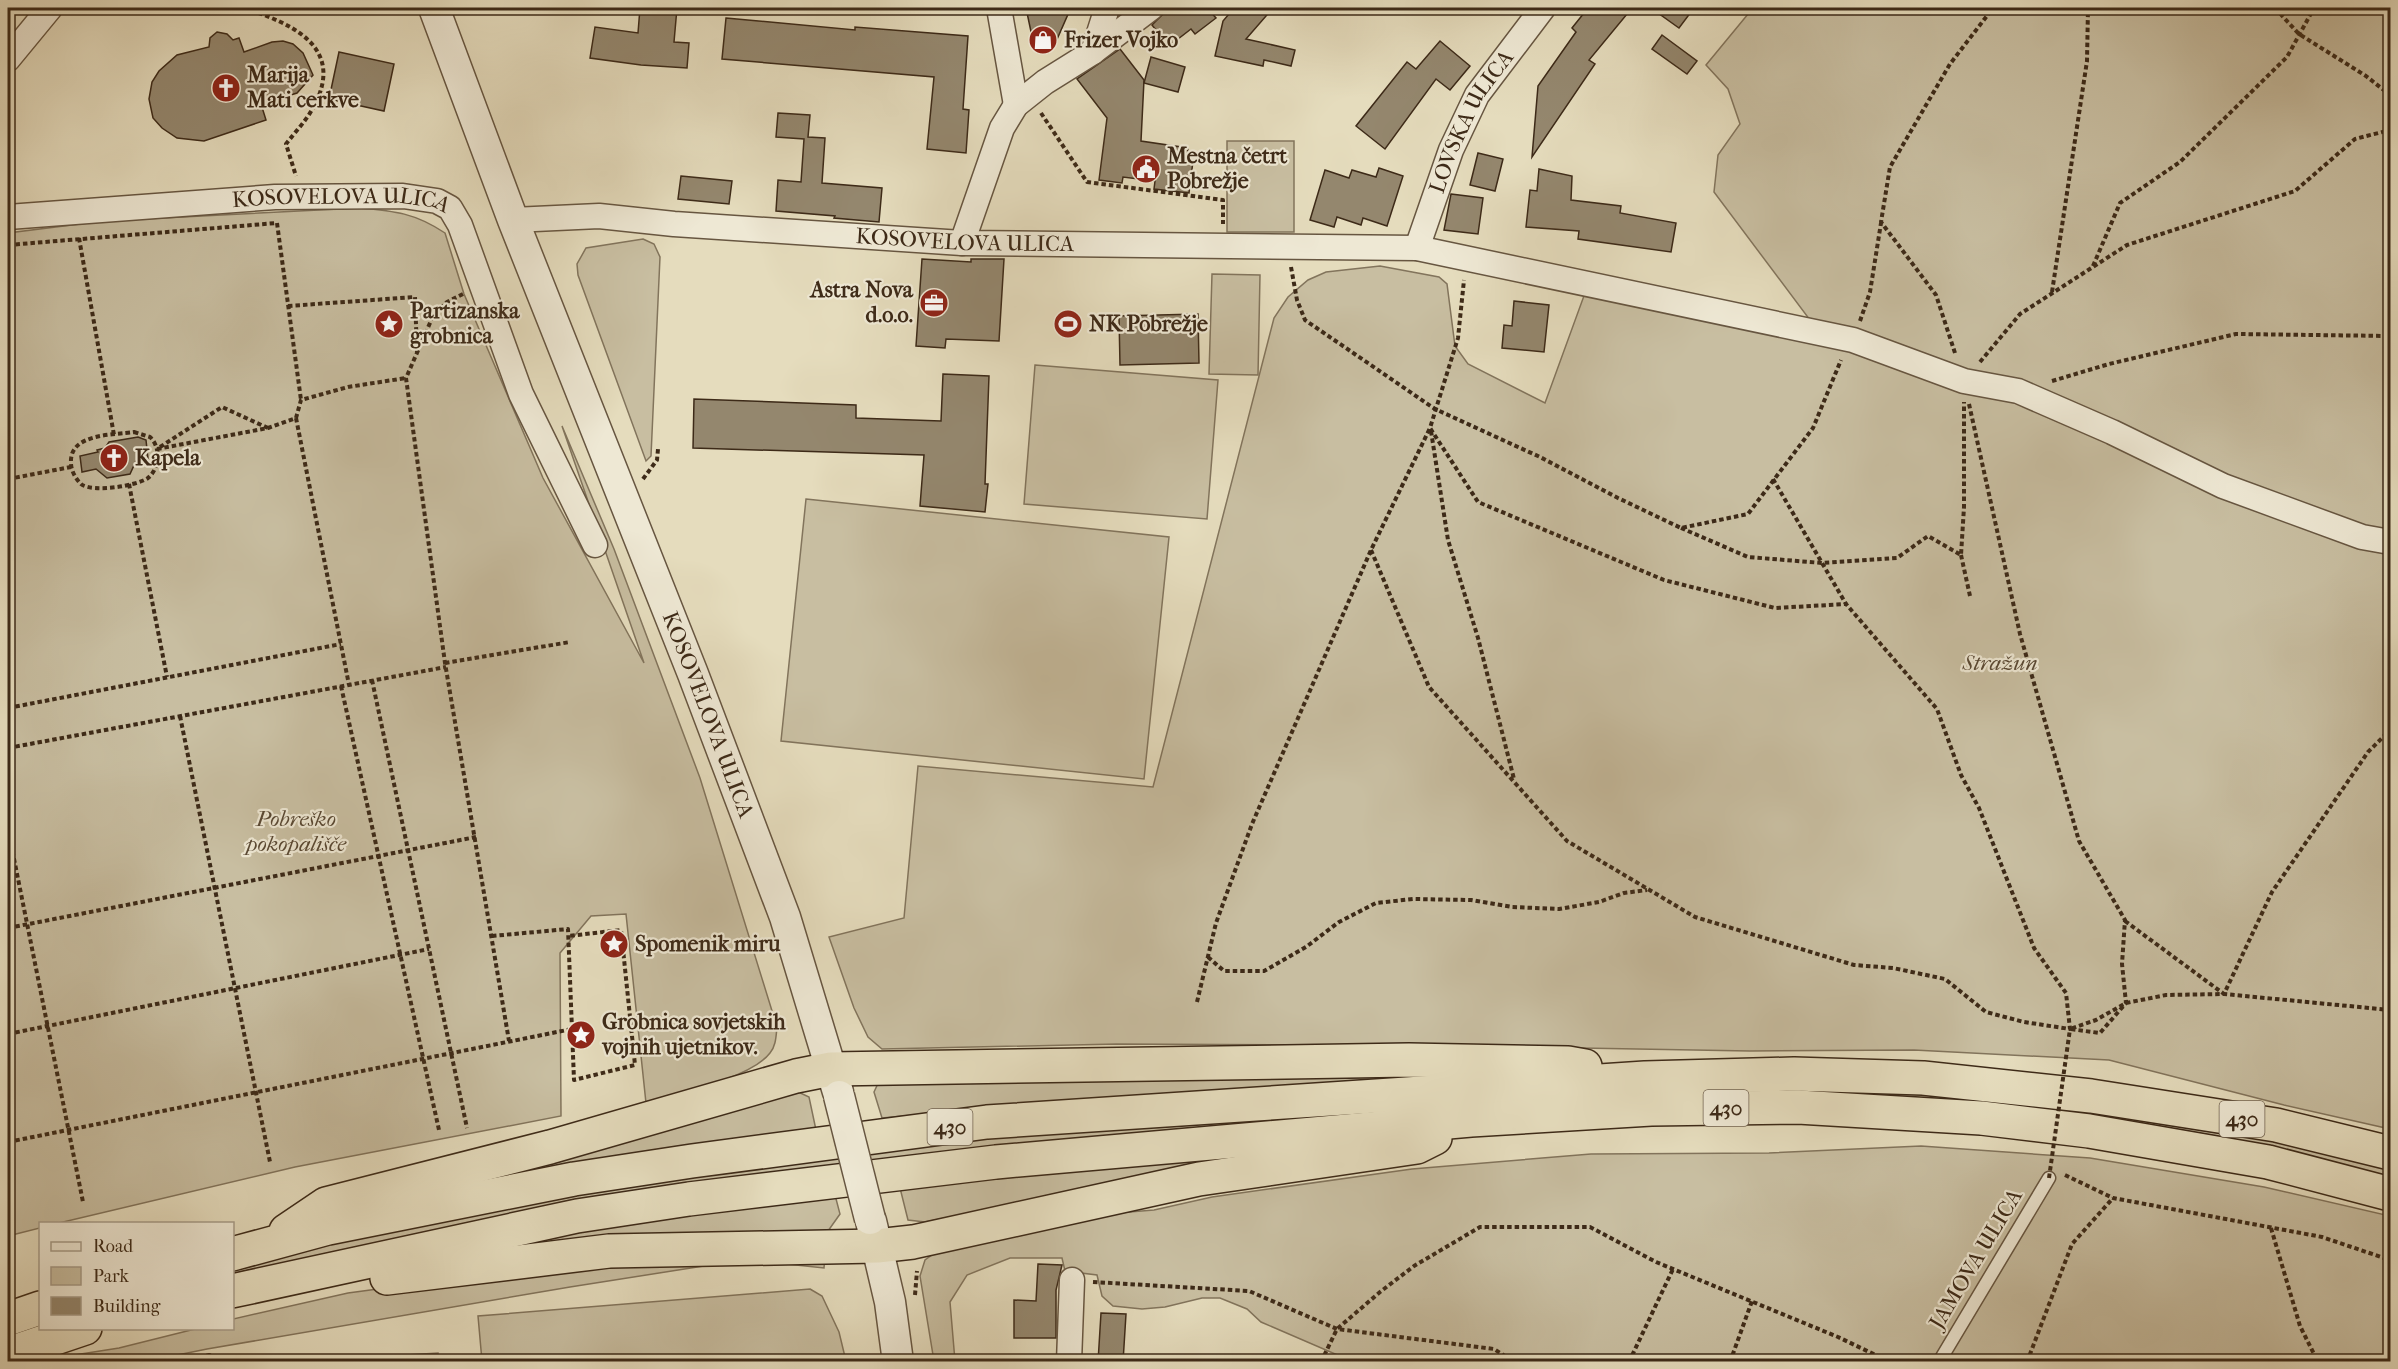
<svg xmlns="http://www.w3.org/2000/svg" width="2398" height="1369" font-family="'IM FELL French Canon',serif">
  <style>
    .green { fill: #c8bea1; stroke: #82745c; stroke-width: 1.5 }
    .building { fill: #94876e; stroke: #3d2a18; stroke-width: 1.5 }
    .lines { fill: none; stroke-linecap: round; stroke-linejoin: round }
    .service-casing { stroke: #675641; stroke-width: 15 }
    .minor-casing { stroke: #675641; stroke-width: 27 }
    .tertiary-casing { stroke: #675641; stroke-width: 33 }
    .trunk-casing { stroke: #3d2a18; stroke-width: 36 }
    .path { stroke: #3d2a18; stroke-width: 4; stroke-dasharray: 4.5 3; stroke-linecap: butt }
    .service { stroke: #eee8d4; stroke-width: 12 }
    .minor { stroke: #eee8d4; stroke-width: 24 }
    .tertiary { stroke: #eee8d4; stroke-width: 30 }
    .trunk { stroke: #e5dcbd; stroke-width: 33 }
    .tertiary-bridge-casing { stroke: #675641; stroke-width: 33; stroke-linecap: butt }
    .path-bridge { stroke: #3d2a18; stroke-width: 4; stroke-dasharray: 4.5 3; stroke-linecap: butt }
    .tertiary-bridge { stroke: #eee8d4; stroke-width: 30 }
    .labels { text-anchor: middle; dominant-baseline: central; stroke-width: 4.5; stroke-linejoin: round; paint-order: stroke }
    .shield { fill: #eee8d4; stroke: #726350; stroke-width: 1.5 }
    .shield-label { font-size: 21px; font-weight: bold; fill: #3d2a18 }
    .poi-label { font-size: 22px; font-weight: bold; fill: #3d2a18; stroke: #eee8d4; text-anchor: start }
    .street-label { font-size: 22px; fill: #3d2a18; stroke: #eee8d4 }
    .park-label { font-size: 22px; font-style: italic; fill: #594833; stroke: #eee8d4 }
  </style>
  <rect width="100%" height="100%" fill="#e5dcbd"/>
  <filter id="stains"><feTurbulence type="fractalNoise" baseFrequency=".00333" numOctaves="4"/><feColorMatrix values="0 0 0 0 .2 0 0 0 0 .09 0 0 0 0 .02 0 0 0 .5 -.17"/></filter>
  <radialGradient id="worn" r=".72"><stop offset=".6" stop-color="#630" stop-opacity="0"/><stop offset="1" stop-color="#630" stop-opacity=".3"/></radialGradient>
  <g class="green">
    <path d="M1753,8H2390V1129L2284,1105L2109,1060L1914,1050L1750,1051L1476,1046L1117,1044L882,1049L868,1037L854,1008L829,937L904,918L918,766L1153,787L1274,318L1288,297L1308,280L1326,272L1380,266L1439,277L1447,284L1455,346L1468,364L1545,403L1585,293L1810,320L1714,192L1718,155L1740,124L1728,89L1706,65Z"/>
    <rect x="1227" y="141" width="67" height="91"/>
    <path d="M359,208C395,211 415,213 445,233L464,294L543,478L644,663L562,426L614,549L700,778L777,1027C776,1036 776,1046 770,1053C751,1078 677,1094 646,1103L626,914L591,916L560,953L561,1116L295,1167L59,1223L40,1224V1228L8,1236V233L104,221Z"/>
    <path d="M643,239L654,244L660,257L651,456L646,461L578,275L577,264L586,248Z"/>
    <path d="M1212,274L1260,275L1258,375L1209,374Z"/>
    <path d="M1035,365L1218,380L1207,519L1024,504Z"/>
    <path d="M806,499L1169,537L1144,779L781,741Z"/>
    <path d="M1519,1069L978,1109L882,1118L874,1092L881,1077Z"/>
    <path d="M1866,1088L2123,1113L2262,1138L2390,1170V1178L1842,1100L519,1215L412,1235L233,1278V1269L420,1221L740,1165L966,1138L1583,1094Z"/>
    <path d="M794,1090L809,1097L816,1130L418,1195Z"/>
    <path d="M1307,1146L925,1222L908,1220L899,1184Z"/>
    <path d="M1921,1146L2090,1158L2264,1187L2390,1216V1361L1349,1360L1261,1322L1247,1309L1220,1298H1202L1165,1307L1142,1309L1113,1306L1102,1296L1097,1275L1065,1271L1062,1258H1010L967,1275L950,1302L955,1361H934L920,1276L925,1260L939,1250L1092,1215L1154,1210L1212,1197L1412,1169L1591,1154L1769,1153Z"/>
    <path d="M835,1195L840,1214L828,1231L437,1261L539,1235Z"/>
    <path d="M825,1255L824,1268L756,1261L710,1265L570,1287L207,1349L148,1361L30,1362L119,1348L195,1329L232,1328L233,1319L348,1293L550,1266Z"/>
    <path d="M810,1289L822,1296L839,1332L846,1361H482L478,1316Z"/>
    <path d="M438,1353V1361H310Z"/>
  </g>
  <g class="building">
    <path d="M640,8H677L674,42L689,43L687,68L641,65L590,58L595,27L638,33Z"/>
    <path d="M1026,8H1043L1069,12L1054,46L1043,49L1034,46Z"/>
    <path d="M1169,8H1207L1216,18L1195,34L1191,29L1169,46L1152,25Z"/>
    <path d="M1234,8H1273L1246,39L1295,50L1291,66L1264,60L1263,66L1215,56L1223,21Z"/>
    <path d="M1588,8H1632L1589,60L1595,64L1532,157L1538,86L1576,32L1572,28Z"/>
    <path d="M1651,8H1694L1679,28Z"/>
    <path d="M726,18L855,30V27L968,36L963,109L969,110L966,153L927,149L934,77L722,59Z"/>
    <path d="M217,32L227,34L233,40L239,38L244,52L272,42L283,41L293,44L303,53L313,75L297,93L261,104L266,120L204,141L177,138L162,128L153,118L149,99L152,82L159,71L177,55L209,47L210,38Z"/>
    <path d="M1662,35L1697,61L1687,74L1652,49Z"/>
    <path d="M1440,41L1470,66L1450,90L1436,79L1385,149L1356,126L1407,62L1416,69Z"/>
    <path d="M1120,49L1144,80L1141,141L1188,148L1187,161H1193L1189,193L1154,189L1155,181L1123,177L1122,183L1099,180L1107,118L1077,79Z"/>
    <path d="M339,52L394,64L384,111L329,99Z"/>
    <path d="M1151,57L1185,67L1178,92L1144,83Z"/>
    <path d="M778,113L810,115L808,137L825,138L822,183L882,188L879,222L834,218L835,216L776,211L778,180L801,182L804,139L776,137Z"/>
    <path d="M1478,153L1503,159L1495,191L1470,185Z"/>
    <path d="M1379,168L1403,176L1387,226L1363,218L1361,225L1337,217L1334,227L1310,220L1325,170L1349,178L1352,170L1376,177Z"/>
    <path d="M1539,169L1572,176L1571,200L1621,206L1620,213L1676,223L1671,252L1578,239L1579,231L1526,227L1530,190L1537,191Z"/>
    <path d="M681,176L732,181L729,204L678,199Z"/>
    <path d="M1451,194L1483,198L1478,234L1444,230Z"/>
    <path d="M922,259L971,262V259H1004L999,341L946,339L945,348L916,346Z"/>
    <path d="M1514,301L1549,305L1544,352L1502,348L1504,325L1512,326Z"/>
    <path d="M1198,314L1199,363L1120,365L1119,316Z"/>
    <path d="M943,374L989,376L985,484H988L985,512L920,506L924,455L693,448L694,399L856,405V418L941,421Z"/>
    <path d="M138,437L146,440L148,459L136,461L130,474L107,478L96,469L82,472L80,456L98,452L97,450L105,448L109,442Z"/>
    <path d="M1038,1264L1062,1265L1056,1290V1338H1014V1300L1036,1301Z"/>
    <path d="M1101,1313L1126,1314L1123,1362H1098Z"/>
  </g>
  <g class="lines">
    <g class="service-casing">
      <path id="service" d="M1939,1362L2049,1178"/>
    </g>
    <g class="minor-casing">
      <g id="minor">
        <path d="M999,8L1016,105"/>
        <path d="M1093,52L1107,8"/>
        <path d="M8,59L50,8"/>
        <path id="s1" d="M8,217L275,197L403,196L437,201L450,208L460,225L521,394L595,545"/>
        <path id="s2" d="M513,220L599,216L674,224L962,243L1417,248L1853,340L1964,381L2018,391L2112,432L2223,486L2362,537L2390,542"/>
        <path d="M962,243L1002,128L1016,105L1045,82L1093,52L1151,8"/>
        <path id="s3" d="M1417,248L1451,150L1477,95L1543,8"/>
        <path d="M1069,1362L1072,1280"/>
      </g>
    </g>
    <g class="tertiary-casing">
      <g id="tertiary">
        <path id="s4" d="M434,8L513,220L693,674L785,917L838,1092"/>
        <path d="M871,1221L890,1302L898,1362"/>
      </g>
    </g>
    <g class="trunk-casing">
      <g id="trunk">
        <path d="M286,1231L326,1204L550,1147L796,1076L831,1069L1409,1060L1568,1063L1585,1066"/>
        <path d="M232,1254L328,1228L574,1179L692,1161L987,1122L1645,1078L1794,1074L1923,1078L2091,1096L2276,1125L2390,1153"/>
        <path d="M387,1278L609,1251L877,1246L913,1242L1199,1179L1417,1147L1435,1138"/>
        <path d="M232,1291L577,1216L689,1199L996,1162L1471,1120L1651,1109L1798,1107L1981,1118L2089,1131L2268,1162L2390,1194"/>
        <path d="M8,1319L40,1308"/>
        <path d="M8,1354L85,1328"/>
      </g>
    </g>
    <g class="path">
      <path d="M244,8C290,23 346,46 314,106C307,120 295,132 286,144L296,176"/>
      <path d="M2275,8L2299,34L2366,76L2390,95"/>
      <path d="M1041,113L1087,182L1223,200V224"/>
      <path d="M79,238L114,435"/>
      <path d="M8,245L277,223L301,400"/>
      <path d="M2093,266L2120,203L2180,162L2287,57L2314,8"/>
      <path d="M1291,267L1297,300L1305,320L1435,409L1540,457L1618,498L1681,528L1748,514L1813,428L1841,360"/>
      <path d="M2052,292L2087,61L2088,8"/>
      <path d="M463,294L447,302L433,316L406,378L445,663L509,1041"/>
      <path d="M288,306L415,297L417,352"/>
      <path d="M1860,321L1870,292L1881,223"/>
      <path d="M1955,353L1936,295L1881,222L1890,167L1950,64L1993,8"/>
      <path d="M1980,362L2020,314L2127,245L2295,191L2355,139L2390,130"/>
      <path d="M2052,381L2109,364L2236,334L2390,336"/>
      <path d="M1969,404L2020,634L2079,841L2125,920L2122,964L2126,1003L2100,1033L2070,1029L2096,1020L2126,1003L2166,995L2224,994L2390,1010"/>
      <path d="M296,418L349,685"/>
      <path d="M1431,431L1448,540L1478,638L1514,779"/>
      <path d="M134,432L150,437C161,447 160,468 148,478C136,486 92,493 81,484C76,479 71,471 71,463C69,433 114,435 134,432Z"/>
      <path d="M160,447L222,407L268,428"/>
      <path d="M157,449L268,428L296,418L301,400L348,387L406,378"/>
      <path d="M8,479L71,467"/>
      <path d="M643,479L657,460L658,449"/>
      <path d="M1773,479L1846,604"/>
      <path d="M129,484L167,677"/>
      <path d="M1681,528L1748,557L1822,563L1897,558L1928,536L1961,555L1964,507V402"/>
      <path d="M1371,550L1429,687L1567,841L1695,917L1854,965L1893,968L1945,979L1986,1012L2024,1022L2070,1029L2066,993L2034,948L1979,808L1961,775L1937,709L1846,604L1775,608L1664,580L1478,502L1430,428L1458,338L1464,280"/>
      <path d="M1961,555L1970,596"/>
      <path d="M445,663L570,642"/>
      <path d="M372,680L467,1128"/>
      <path d="M341,686L439,1130"/>
      <path d="M8,708L341,644"/>
      <path d="M180,716L270,1162"/>
      <path d="M8,748L446,667"/>
      <path d="M8,829L83,1202"/>
      <path d="M2125,921L2224,994L2272,892L2368,752L2390,730"/>
      <path d="M8,928L476,837"/>
      <path d="M492,936L568,929L574,1080L635,1065L621,930L568,936"/>
      <path d="M1208,957L1224,971H1264L1306,947L1339,922L1376,903L1413,899L1471,900L1512,907L1559,909L1599,902L1624,893L1647,890"/>
      <path d="M1197,1002L1216,923L1252,824L1371,550L1430,428"/>
      <path d="M8,1034L429,949"/>
      <path d="M8,1142L572,1029"/>
      <path d="M2065,1175L2113,1198L2322,1237L2390,1260"/>
      <path d="M2271,1228L2300,1326L2318,1362"/>
      <path d="M1093,1282L1249,1291L1337,1329L1494,1349L1514,1362"/>
      <path d="M915,1295L917,1271"/>
      <path d="M177,1362L209,1355L231,1362"/>
      <path d="M1321,1362L1337,1329L1380,1292L1414,1266L1480,1227H1590L1656,1262L1838,1337L1890,1362"/>
      <path d="M1629,1362L1673,1269"/>
      <path d="M1730,1362L1752,1301"/>
      <path d="M2027,1362L2072,1244L2113,1198"/>
    </g>
    <use href="#service" class="service"/>
    <use href="#minor" class="minor"/>
    <use href="#tertiary" class="tertiary"/>
    <use href="#trunk" class="trunk"/>
    <g class="tertiary-bridge-casing">
      <path id="tertiary-bridge" d="M839,1096L870,1219"/>
    </g>
    <path class="path-bridge" d="M2049,1178L2070,1029"/>
    <use href="#tertiary-bridge" class="tertiary-bridge"/>
  </g>
  <defs>
    <g id="shop-disc" transform="scale(1.5)"><circle r="9.5" fill="#8f2418" stroke="#eee8d4"/><path d="M-5-2.5h2.3a2.7 3.5 0 0 1 5.4 0H5L5.5 6h-11ZM-1.5-2.5h3a1.5 2.3 0 0 0-3 0Z" fill="#fff"/></g>
    <g id="church-disc" transform="scale(1.5)"><circle r="9.5" fill="#8f2418" stroke="#eee8d4"/><path d="M-1.2-6h2.4v3.5h3.3v2.4h-3.3V6h-2.4V-.1h-3.3v-2.4h3.3Z" fill="#fff"/></g>
    <g id="civic-disc" transform="scale(1.5)"><circle r="9.5" fill="#8f2418" stroke="#eee8d4"/><path d="M-.6-6.5H3V-4.5H.6V-3L4-1V1h2V6H-6V1h2V-1L-.6-3ZM-1.2 2.5V6h2.4V2.5Z" fill="#fff"/></g>
    <g id="office-disc" transform="scale(1.5)"><circle r="9.5" fill="#8f2418" stroke="#eee8d4"/><path d="M-6-3h4V-5.5h4V-3h4V5H-6ZM-1-4.5V-3h2v-1.5ZM-6 0V1H6V0Z" fill="#fff"/></g>
    <g id="sight-disc" transform="scale(1.5)"><circle r="9.5" fill="#8f2418" stroke="#eee8d4"/><path d="M0-6L1.8-2.2L6-1.7L2.9 1.2L3.7 5.4L0 3.3L-3.7 5.4L-2.9 1.2L-6-1.7L-1.8-2.2Z" fill="#fff"/></g>
    <g id="stadium-disc" transform="scale(1.5)"><circle r="9.5" fill="#8f2418" stroke="#eee8d4"/><path d="M0-5a6.5 5 0 1 0 0 10a6.5 5 0 1 0 0-10ZM-3.5-1.8h7v3.6h-7Z" fill="#fff"/></g>
  </defs>
  <g fill-rule="evenodd">
    <use href="#shop-disc" x="1043" y="40"/>
    <use href="#church-disc" x="226" y="88"/>
    <use href="#civic-disc" x="1146" y="169"/>
    <use href="#office-disc" x="934" y="303"/>
    <use href="#sight-disc" x="389" y="324"/>
    <use href="#stadium-disc" x="1068" y="324"/>
    <use href="#church-disc" x="114" y="458"/>
    <use href="#sight-disc" x="614" y="944"/>
    <use href="#sight-disc" x="581" y="1035"/>
  </g>
  <g class="labels">
    <g class="shield">
      <rect x="1703.5" y="1090" width="45" height="36" rx="4.5"/>
      <rect x="2219.5" y="1101" width="45" height="36" rx="4.5"/>
      <rect x="927.5" y="1109" width="45" height="36" rx="4.5"/>
    </g>
    <g class="shield-label">
      <text x="1726" y="1108">430</text>
      <text x="2242" y="1119">430</text>
      <text x="950" y="1127">430</text>
    </g>
    <g class="poi-label">
      <text x="1064" y="40">Frizer Vojko</text>
      <text x="247" y="75">Marija<tspan x="247" dy="25">Mati cerkve</tspan></text>
      <text x="1167" y="156">Mestna četrt<tspan x="1167" dy="25">Pobrežje</tspan></text>
      <text x="913" y="290" text-anchor="end">Astra Nova<tspan x="913" dy="25">d.o.o.</tspan></text>
      <text x="410" y="311">Partizanska<tspan x="410" dy="25">grobnica</tspan></text>
      <text x="1089" y="324">NK Pobrežje</text>
      <text x="135" y="458">Kapela</text>
      <text x="635" y="944">Spomenik miru</text>
      <text x="602" y="1022">Grobnica sovjetskih<tspan x="602" dy="25">vojnih ujetnikov.</tspan></text>
    </g>
    <g class="street-label">
      <text stroke="none"><textPath href="#s3" startOffset="138">LOVSKA ULICA</textPath></text>
      <text stroke="none"><textPath href="#s1" startOffset="334">KOSOVELOVA ULICA</textPath></text>
      <text stroke="none"><textPath href="#s2" startOffset="453">KOSOVELOVA ULICA</textPath></text>
      <text stroke="none"><textPath href="#s4" startOffset="758">KOSOVELOVA ULICA</textPath></text>
      <text transform="translate(1976 1259) rotate(-59)">JAMOVA ULICA</text>
    </g>
    <g class="park-label">
      <text x="2000" y="663">Stražun</text>
      <text x="296" y="819">Pobreško<tspan x="296" dy="25">pokopališče</tspan></text>
    </g>
  </g>
  <rect width="2398" height="1369" fill="none" stroke="#e5dcbd" stroke-width="30"/>
  <rect x="9" y="9" width="2380" height="1351" fill="none" stroke="#3d2a18" stroke-width="3"/>
  <rect x="15" y="15" width="2368" height="1339" fill="none" stroke="#3d2a18" stroke-width="1.5"/>
  <rect x="39" y="1222" width="195" height="108" fill="#eee8d4" stroke="#a79c89" stroke-width="1.5"/>
  <rect x="51" y="1242" width="30" height="9" fill="#eee8d4" stroke="#a79c89" stroke-width="1.5"/>
  <text x="93" y="1252" font-size="18" fill="#3d2a18">Road</text>
  <rect x="51" y="1267" width="30" height="18" fill="#c8bea1" stroke="#a79c89" stroke-width="1.5"/>
  <text x="93" y="1282" font-size="18" fill="#3d2a18">Park</text>
  <rect x="51" y="1297" width="30" height="18" fill="#94876e" stroke="#a79c89" stroke-width="1.5"/>
  <text x="93" y="1312" font-size="18" fill="#3d2a18">Building</text>
  <rect width="100%" height="100%" filter="url(#stains)"/>
  <rect width="100%" height="100%" fill="url(#worn)"/>
</svg>
